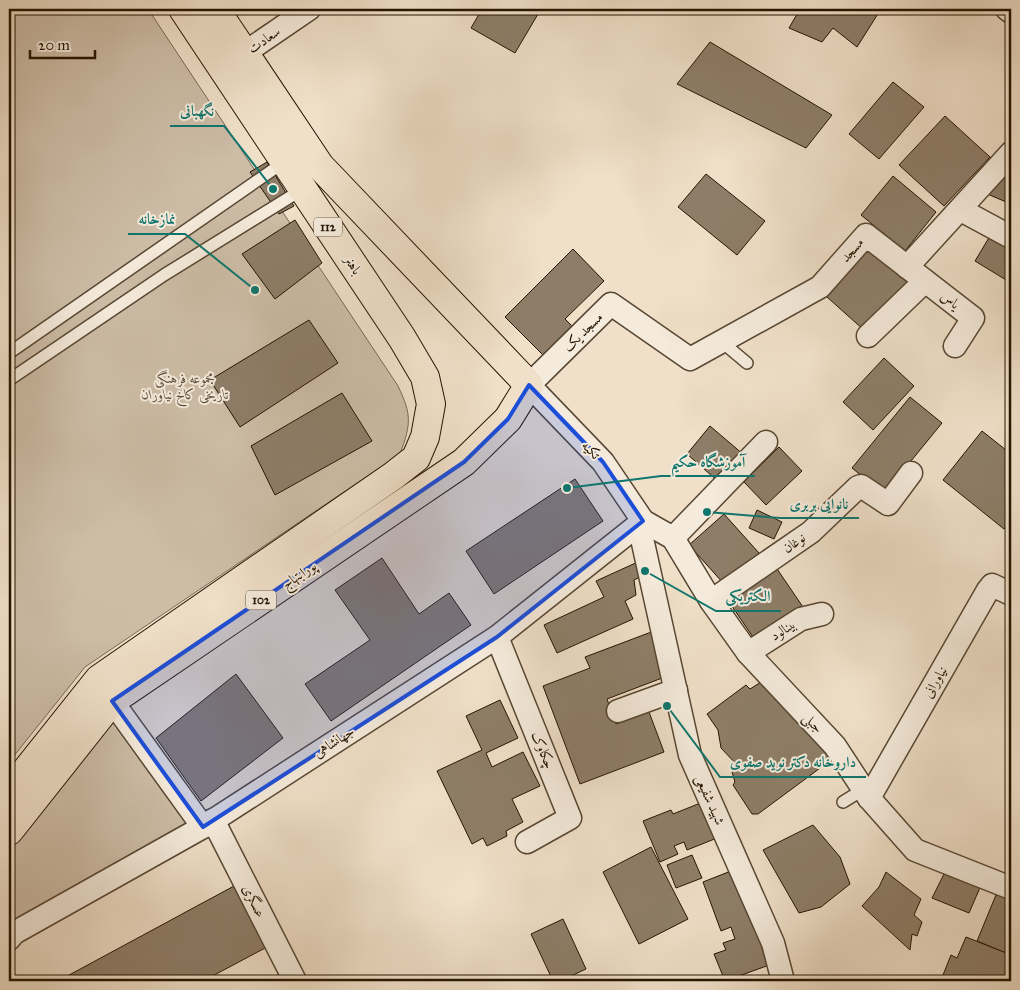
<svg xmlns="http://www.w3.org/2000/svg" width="1020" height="990" font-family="'IM FELL Great Primer',Amiri,serif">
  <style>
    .green { fill: #cdbda7; stroke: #786854 }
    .building { fill: #8e7e69; stroke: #241400 }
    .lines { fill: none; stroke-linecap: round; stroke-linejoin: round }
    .lane-casing { stroke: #574732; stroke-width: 14 }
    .street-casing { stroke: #574732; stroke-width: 25 }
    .primary-casing { stroke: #241400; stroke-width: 30 }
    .lane { stroke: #f5ebdc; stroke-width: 11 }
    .street { stroke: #f5ebdc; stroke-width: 22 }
    .primary { stroke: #f0e0c9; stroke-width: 28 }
    .marked { fill: #1d4ed8; fill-opacity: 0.2; stroke: #1d4ed8; stroke-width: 4; stroke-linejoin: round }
    .labels { text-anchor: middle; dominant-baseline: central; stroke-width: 4; stroke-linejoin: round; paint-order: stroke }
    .shield { fill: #f5ebdc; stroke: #635442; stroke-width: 1 }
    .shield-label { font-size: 12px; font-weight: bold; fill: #241400 }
    .street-label { font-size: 14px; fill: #241400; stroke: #f5ebdc }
    .park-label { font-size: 14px; font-style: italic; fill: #5f4f3a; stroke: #f5ebdc }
    .leader { fill: none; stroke: #0f766e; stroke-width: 2 }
    .callout-dot { fill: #0f766e; stroke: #f5ebdc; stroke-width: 2 }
    .callout-label { font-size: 15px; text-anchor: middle; font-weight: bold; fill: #0f766e; stroke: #f5ebdc; stroke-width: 4; stroke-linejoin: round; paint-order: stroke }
  </style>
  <rect width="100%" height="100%" fill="#f0e0c9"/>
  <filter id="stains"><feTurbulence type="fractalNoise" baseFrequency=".004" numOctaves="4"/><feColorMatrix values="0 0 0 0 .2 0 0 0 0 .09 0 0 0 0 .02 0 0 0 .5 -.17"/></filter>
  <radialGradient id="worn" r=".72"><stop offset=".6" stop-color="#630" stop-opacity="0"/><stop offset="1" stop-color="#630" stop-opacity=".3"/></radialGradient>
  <g class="green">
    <path d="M9,9H148L398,386C412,415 411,424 400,454L85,667L9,762Z"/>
    <path d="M113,719L192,821L15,920L9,918V848Z"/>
  </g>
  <g class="building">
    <path d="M482,9H541L515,53L471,28Z"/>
    <path d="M800,9H881L857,47L833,28L822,42L789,28Z"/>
    <path d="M710,42L832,115L806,148L677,84Z"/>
    <path d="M893,82L924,107L879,159L849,134Z"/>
    <path d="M945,116L990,157L944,206L899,165Z"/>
    <path d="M267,162L294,206L279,214L250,172Z"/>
    <path d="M1011,163V204L985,193Z"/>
    <path d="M706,174L765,221L737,255L678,207Z"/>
    <path d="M893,176L936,212L905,251L861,215Z"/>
    <path d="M295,220L322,263L275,299L242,254Z"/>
    <path d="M990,236L1011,248V283L975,261Z"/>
    <path d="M573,249L604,281L565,319L572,326L543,355L505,317Z"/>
    <path d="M869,249L907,282L865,331L827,297Z"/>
    <path d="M309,320L338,363L240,427L210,380Z"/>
    <path d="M884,358L914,386L873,430L843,402Z"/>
    <path d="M342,393L372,441L275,495L251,446Z"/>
    <path d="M910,397L942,423L884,494L852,468Z"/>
    <path d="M710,426L744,455L720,483L687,454Z"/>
    <path d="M982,431L1011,454V519L1004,529L943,480Z"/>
    <path d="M779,447L802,471L766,505L744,482Z"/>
    <path d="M575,479L603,521L494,594L466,551Z"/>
    <path d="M757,510L782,522L774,539L749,528Z"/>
    <path d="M724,514L759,553L724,584L689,545Z"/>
    <path d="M382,558L419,614L449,593L471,625L331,721L305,684L370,640L335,590Z"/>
    <path d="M640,561L646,574L634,580L636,595L625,601L633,619L557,653L544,625L604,597L596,581Z"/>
    <path d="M773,563L805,610L757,643L725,596Z"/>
    <path d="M654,631L670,675L607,699L616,724L649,712L664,752L580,784L543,686L590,668L585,657Z"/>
    <path d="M236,674L283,738L201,801L156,738Z"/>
    <path d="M766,679L833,753L831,760L758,814H752L733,785L735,782L732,772L738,766L721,748L718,730L707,714L746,685L750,689Z"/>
    <path d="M500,700L518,738L486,753L492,767L523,752L540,786L512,799L523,822L506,831L507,836L487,846L483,838L472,844L437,771L482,750L466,716Z"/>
    <path d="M703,802L717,838L687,850L684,842L674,846L678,854L660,862L643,821L671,810L673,814Z"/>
    <path d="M813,825L840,857L850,884L821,907L799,913L763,850Z"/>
    <path d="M651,847L688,919L639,944L603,872Z"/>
    <path d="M692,855L702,878L676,888L667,865Z"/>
    <path d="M947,868L982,883L969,913L932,898Z"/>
    <path d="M736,869L772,964L725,981L714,954L726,950L723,943L735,939L731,927L721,931L703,882Z"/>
    <path d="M886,872L921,899L914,915L922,922L917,936L912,934L910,950L862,906L879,887Z"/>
    <path d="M234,886L267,947L203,981H58Z"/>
    <path d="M998,890L1011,896V955L977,941Z"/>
    <path d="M563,919L586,969L560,981H553L531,934Z"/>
    <path d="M966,937L1011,955V981L941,980L951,955L957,958Z"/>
  </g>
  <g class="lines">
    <g class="lane-casing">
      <g id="lane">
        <path d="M722,342L747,363"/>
        <path d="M9,353L284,162"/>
        <path d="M9,380L164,275L303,189"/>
        <path d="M843,802L864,789"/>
      </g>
    </g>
    <g class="street-casing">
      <g id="street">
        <path d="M1007,9L1011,12"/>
        <path d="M243,54L309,9"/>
        <path d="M961,210L1011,237"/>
        <path d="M907,267L1011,153"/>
        <path d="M868,336L925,281"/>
        <path d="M955,346L973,318L866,235L820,287L690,359L611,304L529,385L603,462L643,521L673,538L711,601L748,653L835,746L869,798L915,850L1011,888"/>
        <path d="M639,525L690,755L773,943L783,981"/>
        <path d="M673,538L766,442"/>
        <path d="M711,601L811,532L858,487L861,486L888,504L911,473"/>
        <path d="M497,637L570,818L527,842"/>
        <path d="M748,653L801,619L822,614"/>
        <path d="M112,701L203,827"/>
        <path d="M618,711L676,690"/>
        <path d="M869,798L988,590L992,585L1011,594"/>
        <path d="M213,820L295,981"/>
        <path d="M9,939L14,933L203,827L497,637L643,521"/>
      </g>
    </g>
    <g class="primary-casing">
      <g id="primary">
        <path d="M9,792L99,679L393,476L416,458L425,437L431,404L425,377L402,338L183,9"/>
        <path d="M9,831L112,701L464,462L508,419L529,385L320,166L215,9"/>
      </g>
    </g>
    <use href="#lane" class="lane"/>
    <use href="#street" class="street"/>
    <use href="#primary" class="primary"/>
  </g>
  <path class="marked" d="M529,385L603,462L643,521L497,637L203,827L112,701L464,462L508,419Z"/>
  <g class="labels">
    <g class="shield">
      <rect x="314" y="217.5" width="28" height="19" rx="4"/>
      <rect x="246" y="590.5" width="30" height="19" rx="4"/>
    </g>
    <g class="shield-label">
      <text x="328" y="227">112</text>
      <text x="261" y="600">102</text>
    </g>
    <g class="street-label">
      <text transform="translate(264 40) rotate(-35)">سعادت</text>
      <text transform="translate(852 250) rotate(-49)">مسجد</text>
      <text transform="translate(353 265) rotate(56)">باهنر</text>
      <text transform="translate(950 300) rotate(37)">یاس</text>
      <text transform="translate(583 332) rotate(-45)">مسجد یک</text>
      <text transform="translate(591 450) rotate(46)">تکیه</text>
      <text transform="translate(794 543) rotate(-35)">نوغان</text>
      <text transform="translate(299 575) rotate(-34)">پورابتهاج</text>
      <text transform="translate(783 630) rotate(-33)">بینالود</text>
      <text transform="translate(935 682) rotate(-60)">نیاورانی</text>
      <text transform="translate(813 723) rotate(47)">جبلی</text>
      <text transform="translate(334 742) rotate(-33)">جهانشاهی</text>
      <text transform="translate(543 750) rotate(68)">چکاوک</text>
      <text transform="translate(710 800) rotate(66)">شهید شفیعی</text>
      <text transform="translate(254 901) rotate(64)">عسگری</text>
    </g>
    <g class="park-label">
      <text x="185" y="378">مجموعه فرهنگی<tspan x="185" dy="16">تاریخی کاخ نیاوران</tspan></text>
    </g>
  </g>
  <path class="leader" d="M273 189L224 126H170M255 290L185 234H128M567 488L661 476H755M707 512L780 518H859M645 571L716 611H781M667 706L720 777H866"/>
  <g class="callout-dot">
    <circle cx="273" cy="189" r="5"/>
    <circle cx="255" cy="290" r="5"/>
    <circle cx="567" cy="488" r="5"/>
    <circle cx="707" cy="512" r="5"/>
    <circle cx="645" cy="571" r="5"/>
    <circle cx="667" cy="706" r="5"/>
  </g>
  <g class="callout-label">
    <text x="197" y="116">نگهبانی</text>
    <text x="157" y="224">نمازخانه</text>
    <text x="708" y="467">آموزشگاه حکیم</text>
    <text x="819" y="509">نانوایی بربری</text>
    <text x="748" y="601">الکتریکی</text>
    <text x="793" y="767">داروخانه دکتر نوید صفوی</text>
  </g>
  <rect width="1020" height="990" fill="none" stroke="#f0e0c9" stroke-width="30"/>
  <rect x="10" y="10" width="1000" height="970" fill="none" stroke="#241400" stroke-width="2.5"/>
  <rect x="15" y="15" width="990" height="960" fill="none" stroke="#241400"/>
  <path d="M30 50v8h65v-8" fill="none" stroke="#241400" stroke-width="2.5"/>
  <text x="38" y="50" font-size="15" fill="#241400" stroke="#f5ebdc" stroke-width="4" paint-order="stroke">20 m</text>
  <rect width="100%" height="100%" filter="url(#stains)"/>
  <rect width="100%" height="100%" fill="url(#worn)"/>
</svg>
